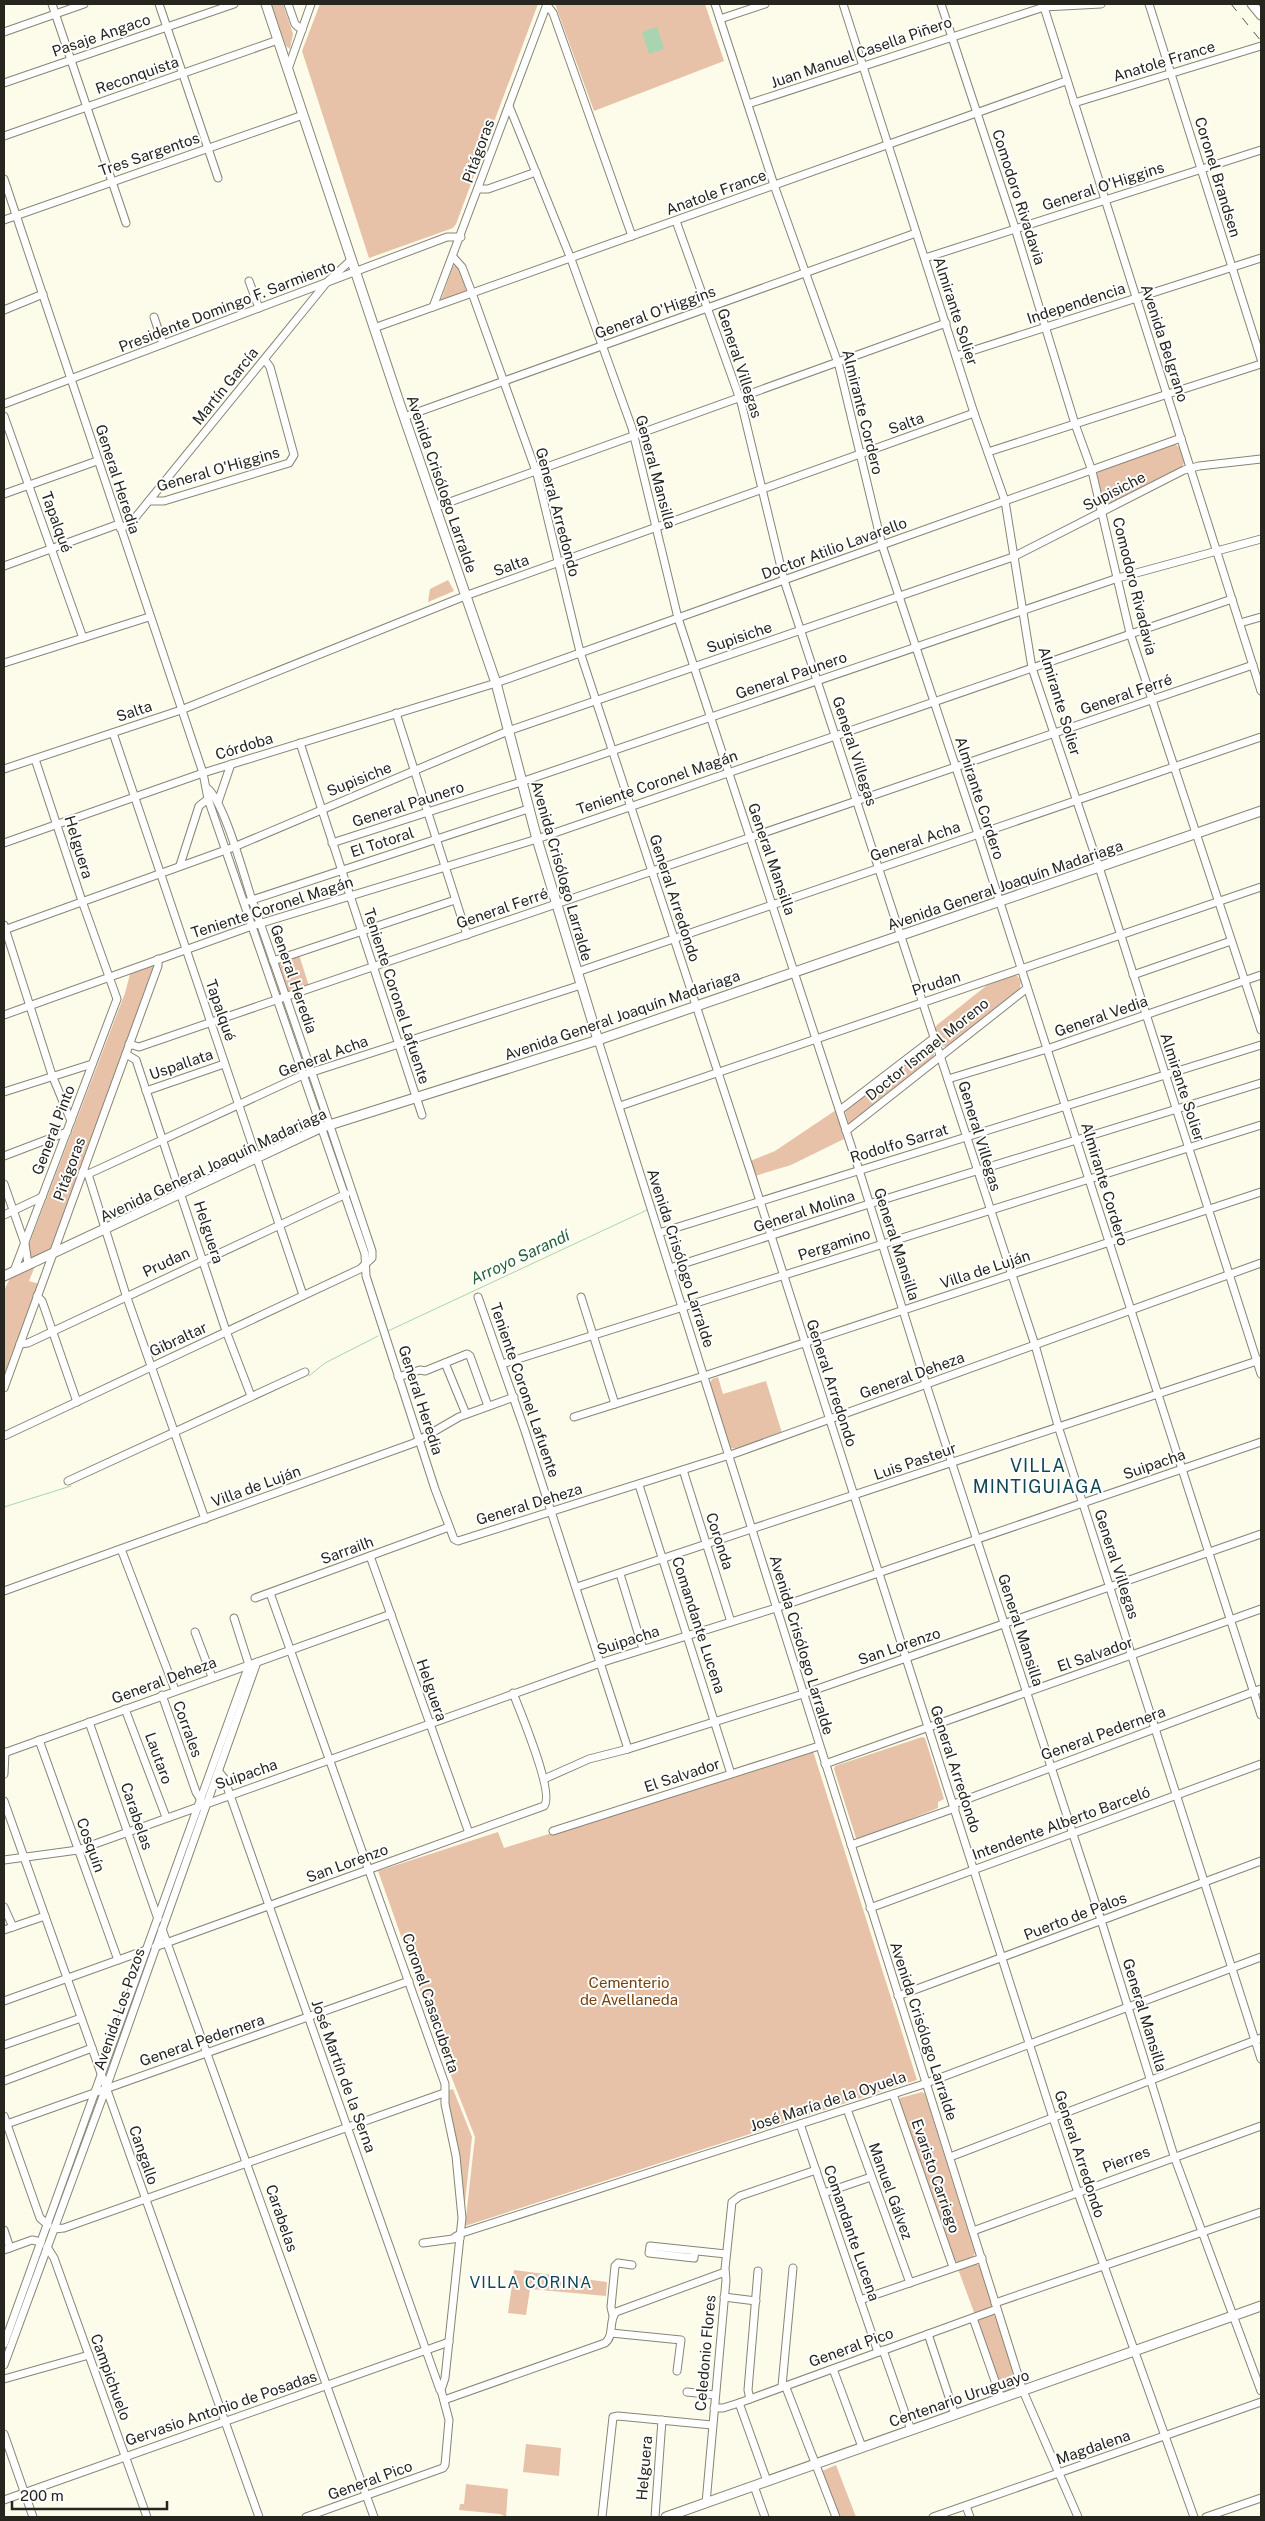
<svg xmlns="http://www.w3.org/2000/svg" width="1265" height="2521" font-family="'Public Sans',sans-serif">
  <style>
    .green { fill: #e7c2a8 }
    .water { fill: #a9d4b0 }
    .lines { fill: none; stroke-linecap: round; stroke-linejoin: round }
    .stream { stroke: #a9d4b0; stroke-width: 1 }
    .minor-casing { stroke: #878576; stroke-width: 9 }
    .major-casing { stroke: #878576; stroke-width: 11 }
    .minor { stroke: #fff; stroke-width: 7 }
    .major { stroke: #fff; stroke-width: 9 }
    .rail { stroke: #58584f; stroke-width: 1; stroke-dasharray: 9 9; stroke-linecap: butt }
    .labels { text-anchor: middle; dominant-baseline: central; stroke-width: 4; stroke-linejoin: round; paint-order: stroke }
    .street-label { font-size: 15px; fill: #26261f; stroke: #fff }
    .park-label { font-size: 15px; fill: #77410d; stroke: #fff }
    .water-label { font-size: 16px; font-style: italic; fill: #256336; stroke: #fff }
    .neighbourhood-label { font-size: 16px; letter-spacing: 1px; fill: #0f4755; stroke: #fff }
    .quarter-label { font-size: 18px; letter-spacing: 1px; fill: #0f4755; stroke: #fff }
  </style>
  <rect width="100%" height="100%" fill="#fdfcea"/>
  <g class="green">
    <path d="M271,4H283L293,34L290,49L286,46Z"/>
    <path d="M320,4H538L456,224L453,228L369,258L302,51Z"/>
    <path d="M555,4H705L724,61L594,111Z"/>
    <path d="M457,265L467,291L441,300L453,266Z"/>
    <path d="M1175,444L1180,448L1185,461L1182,467L1108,505L1104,504L1097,474L1098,471Z"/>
    <path d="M448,580L454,591L428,602L430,589Z"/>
    <path d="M299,955L309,986L288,993L278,962Z"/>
    <path d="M152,966L154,968L53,1248L36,1258H31L28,1247L125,993L130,974Z"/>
    <path d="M1015,974L1021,980L1020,989L948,1047L941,1046L935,1028L937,1025L986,986Z"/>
    <path d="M928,1045H931L935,1057L849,1125L845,1111Z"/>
    <path d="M836,1110L844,1139L791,1165L755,1176L750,1161L775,1151Z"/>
    <path d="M35,1266L29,1281L39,1284L4,1375V1291L10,1278Z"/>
    <path d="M718,1377L723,1394L766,1381L782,1433L737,1449L730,1448L710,1383L712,1379Z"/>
    <path d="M922,1737L925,1738L944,1799L938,1802V1808L858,1840L856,1838L834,1769L835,1766Z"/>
    <path d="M813,1751L917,2080L465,2226L475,2137L446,2063L378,1871L498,1832L504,1848Z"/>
    <path d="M453,2089L472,2137L464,2212L459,2150L448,2106L447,2091Z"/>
    <path d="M922,2092L925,2094L975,2253L973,2257L959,2263L954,2260L899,2101L900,2098Z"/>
    <path d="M975,2263L980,2266L992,2304L990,2308L975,2315L958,2269Z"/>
    <path d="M514,2270L607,2282L606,2296L530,2289L526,2315L508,2313Z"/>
    <path d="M992,2314L996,2317L1017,2384L1015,2388L1003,2392L977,2319Z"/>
    <path d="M526,2444L561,2448L559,2476L523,2472Z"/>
    <path d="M836,2465L856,2517H839L822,2471Z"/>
    <path d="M466,2484L508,2489L506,2517L500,2514L459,2510L460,2504H464Z"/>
  </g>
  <path class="water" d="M657,27L664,49L649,54L642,32Z"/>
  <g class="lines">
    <g class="stream">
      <path d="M653,1207L665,1202"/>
      <path d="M388,1331L647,1210"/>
      <path d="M309,1376L325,1363L378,1336"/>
      <path d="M4,1507L71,1486"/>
    </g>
    <g class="minor-casing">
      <g id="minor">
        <path d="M52,4L126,223"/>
        <path d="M159,4L218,178"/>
        <path d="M288,4L295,24L302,30"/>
        <path d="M715,4L774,185L839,366L882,545L978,834L1261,1715"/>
        <path d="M843,4L974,413L1005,501L1032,668L1099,867L1261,1374"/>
        <path d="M941,4L1015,228L1075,424L1092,471L1130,633L1261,1030"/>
        <path d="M1043,4L1261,691"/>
        <path d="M1149,4L1261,359"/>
        <path d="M547,5L553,13L632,236"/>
        <path d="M720,19L765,4"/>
        <path d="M4,32L84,4"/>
        <path d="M288,69L311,4"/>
        <path d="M4,83L234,4"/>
        <path d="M1074,103L1261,46"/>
        <path d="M748,104L1044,7L1101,4"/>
        <path d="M509,106L571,259L632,428L678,618L859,1170L926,1384L1101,1920L1174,2156L1261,2391"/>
        <path d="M4,136L278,40"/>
        <path d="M4,179L203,773L208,799L365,1254L366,1276L435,1489L454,1539L458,1541L736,1453L1261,1263"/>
        <path d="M479,189H488L536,172"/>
        <path d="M4,220L303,115"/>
        <path d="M676,221L741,402L784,580L1035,1345L1059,1429L1261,2059"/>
        <path d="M453,257L462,267L472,293L537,474L580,652L751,1173L1053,2118L1078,2193L1194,2517"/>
        <path d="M925,258L1261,150"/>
        <path d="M249,281L259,308"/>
        <path d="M433,307L547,4"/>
        <path d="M4,310L43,294"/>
        <path d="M154,317L163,344"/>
        <path d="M374,328L1066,81"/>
        <path d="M956,356L1261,258"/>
        <path d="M4,404L447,237H461"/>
        <path d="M4,416L83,638"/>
        <path d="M404,417L916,233"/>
        <path d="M988,452L1261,364"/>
        <path d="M4,494L97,461"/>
        <path d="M149,501H164L289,463L294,455L270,367L265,360"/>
        <path d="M436,507L946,323"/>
        <path d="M120,528L130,524L327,282L351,260"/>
        <path d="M4,566L119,524"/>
        <path d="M1240,623L1261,617"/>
        <path d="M4,663L149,617"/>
        <path d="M396,713L467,935"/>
        <path d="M113,733L303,1295"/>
        <path d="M300,743L422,1115"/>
        <path d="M4,769L181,710L465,596L974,413"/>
        <path d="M218,802L231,764"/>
        <path d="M4,843L203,773L496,683L1181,438"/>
        <path d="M332,843L521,782L1118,578L1261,539"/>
        <path d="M180,865L199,806L208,799"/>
        <path d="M249,901L528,809"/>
        <path d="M4,925L52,1075L71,1121"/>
        <path d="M4,930L234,847L508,731L1013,557L1184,470L1199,466L1261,459"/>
        <path d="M273,961L455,900"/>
        <path d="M577,972L1261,737"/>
        <path d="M1133,975L1231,941"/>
        <path d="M4,1015L252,926L537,839L1232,599"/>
        <path d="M598,1040L1023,2391L1078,2517"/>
        <path d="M129,1044L139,1047L1253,665"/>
        <path d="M126,1054L136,1060L226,1331L251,1396"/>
        <path d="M948,1079L1047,1049L1261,975"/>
        <path d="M146,1091L224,1064"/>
        <path d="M4,1092L92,1064"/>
        <path d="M620,1106L1261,887"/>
        <path d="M840,1110L934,1038"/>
        <path d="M846,1131L1026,989"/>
        <path d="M4,1156L67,1132"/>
        <path d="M83,1171L88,1174L97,1170L303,1075L581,985"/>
        <path d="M88,1174L126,1295L205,1519"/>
        <path d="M4,1184L25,1244L28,1264"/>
        <path d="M4,1215L42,1197"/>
        <path d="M659,1233L1261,1045"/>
        <path d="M670,1268L869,1204L1261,1083"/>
        <path d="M14,1271L117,999L82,901L35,759"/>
        <path d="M37,1296L42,1301L77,1402"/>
        <path d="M478,1297L525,1431L628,1749"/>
        <path d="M581,1297L615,1404"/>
        <path d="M20,1344L28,1343L346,1194"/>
        <path d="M445,1363L466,1414"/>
        <path d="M502,1364L1261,1125"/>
        <path d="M398,1377L420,1370L425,1371L467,1354L470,1356L488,1406"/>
        <path d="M4,1388L158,966V959"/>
        <path d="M574,1417L704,1376L1261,1192"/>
        <path d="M4,1436L360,1269L372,1258V1251C333,1134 293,1016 252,900C244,876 224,801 207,788"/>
        <path d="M683,1470L731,1622"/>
        <path d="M68,1481L305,1372"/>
        <path d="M639,1485L731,1774"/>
        <path d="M121,1549L175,1690"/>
        <path d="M370,1556L469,1833"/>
        <path d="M620,1574L643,1649"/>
        <path d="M577,1587L1260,1360"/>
        <path d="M4,1591L414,1443L459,1417L514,1397"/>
        <path d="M270,1593L445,2084V2104L456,2156L462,2218L445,2378L441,2390L449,2420L445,2465L443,2468L306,2517"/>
        <path d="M255,1598L449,1527"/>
        <path d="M195,1632L212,1677"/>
        <path d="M162,1695L196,1792L201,1800"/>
        <path d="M125,1709L166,1817"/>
        <path d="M89,1722L158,1919"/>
        <path d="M39,1740L118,1960"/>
        <path d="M4,1753L391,1614"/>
        <path d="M825,1764L1261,1609"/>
        <path d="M219,1772L224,1778L440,2390"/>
        <path d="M4,1774L5,1752"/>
        <path d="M544,1779L589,1759L628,1749L803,1694L1261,1534"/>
        <path d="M4,1801L259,2517"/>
        <path d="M954,1804L1261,1689"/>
        <path d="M553,1831L819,1746"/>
        <path d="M851,1845L955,1808"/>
        <path d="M4,1860L78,1850L600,1663L776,1608L1261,1442"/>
        <path d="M4,1907L13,1927"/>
        <path d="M870,1908L1261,1764"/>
        <path d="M162,1929L374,2517"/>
        <path d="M4,1930L45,1916"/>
        <path d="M155,1947L544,1806C555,1794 520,1711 513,1693"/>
        <path d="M898,1996L1261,1861"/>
        <path d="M4,2001L146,1950"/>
        <path d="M4,2045L81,2018"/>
        <path d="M4,2081L92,2048"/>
        <path d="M893,2094L953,2267"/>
        <path d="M847,2109L910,2283"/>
        <path d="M4,2116L40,2218L48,2225"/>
        <path d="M800,2124L878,2352"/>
        <path d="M4,2125L409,1981"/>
        <path d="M950,2157L1261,2038"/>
        <path d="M824,2193L871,2177"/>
        <path d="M54,2229L64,2228L444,2093"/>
        <path d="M4,2230L10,2248"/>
        <path d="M973,2231L1261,2126"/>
        <path d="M455,2237L462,2233L921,2085L1261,1957"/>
        <path d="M423,2243L460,2238"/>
        <path d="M47,2247L54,2258L147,2517"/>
        <path d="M4,2250L32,2240L41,2242"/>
        <path d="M695,2251L694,2258L649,2253L650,2246L726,2254"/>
        <path d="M724,2297L756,2301"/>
        <path d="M860,2300L982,2258"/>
        <path d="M995,2303L1261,2212"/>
        <path d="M613,2316L611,2307L615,2266L618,2263L632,2265"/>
        <path d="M973,2318L1001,2398"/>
        <path d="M611,2333L681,2340L677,2371"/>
        <path d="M928,2334L955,2415"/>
        <path d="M4,2344L249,1665L234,1618"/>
        <path d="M883,2350L911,2430"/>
        <path d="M4,2365L106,2088L257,1662"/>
        <path d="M833,2369L862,2447"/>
        <path d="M4,2379L89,2355"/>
        <path d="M785,2385L836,2517"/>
        <path d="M782,2386L793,2268"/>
        <path d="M687,2392L715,2395"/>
        <path d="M750,2399L748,2390L758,2271"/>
        <path d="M444,2400L605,2343C615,2335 608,2321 616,2312L725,2272"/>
        <path d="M739,2403L767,2481"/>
        <path d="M714,2408H723L739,2403L997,2309"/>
        <path d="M4,2434L33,2517"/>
        <path d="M754,2486L765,2517"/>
        <path d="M4,2500L449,2342"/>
        <path d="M706,2503L726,2280L725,2269L732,2202L740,2196L816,2170"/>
        <path d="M966,2506L970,2517"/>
        <path d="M602,2517L613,2417L618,2416L712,2425"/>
        <path d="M655,2517L662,2420"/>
        <path d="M933,2517L1261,2402"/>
        <path d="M1206,2517L1261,2498"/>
      </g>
    </g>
    <g class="major-casing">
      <g id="major">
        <path d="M266,4L400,405L496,683L537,839L598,1040"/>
        <path d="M1252,4L1261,15"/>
        <path d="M4,1276L320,1128L598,1040L1261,811"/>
        <path d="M666,2517L1261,2306"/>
      </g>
    </g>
    <use href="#minor" class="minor"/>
    <use href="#major" class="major"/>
    <path class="rail" d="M1231,4L1261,41"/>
  </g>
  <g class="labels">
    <g class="street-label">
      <text transform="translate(101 35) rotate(-19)">Pasaje Angaco</text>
      <text transform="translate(861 52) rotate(-19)">Juan Manuel Casella Piñero</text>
      <text transform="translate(1164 61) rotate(-17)">Anatole France</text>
      <text transform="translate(137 75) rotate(-19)">Reconquista</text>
      <text transform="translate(478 151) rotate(-70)">Pitágoras</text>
      <text transform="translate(149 154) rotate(-19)">Tres Sargentos</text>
      <text transform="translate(1218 177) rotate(73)">Coronel Brandsen</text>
      <text transform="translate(1103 186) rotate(-18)">General O'Higgins</text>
      <text transform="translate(716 192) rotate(-20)">Anatole France</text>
      <text transform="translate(1019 197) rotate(72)">Comodoro Rivadavia</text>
      <text transform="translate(1076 303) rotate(-18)">Independencia</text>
      <text transform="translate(227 306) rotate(-21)">Presidente Domingo F. Sarmiento</text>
      <text transform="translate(956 311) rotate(72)">Almirante Solier</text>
      <text transform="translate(655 312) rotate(-20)">General O'Higgins</text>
      <text transform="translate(1165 343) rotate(72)">Avenida Belgrano</text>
      <text transform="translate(740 363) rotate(72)">General Villegas</text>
      <text transform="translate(225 386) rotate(-51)">Martín García</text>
      <text transform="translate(863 412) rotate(76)">Almirante Cordero</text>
      <text transform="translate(906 423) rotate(-20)">Salta</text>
      <text transform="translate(218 469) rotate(-16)">General O'Higgins</text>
      <text transform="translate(656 472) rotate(75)">General Mansilla</text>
      <text transform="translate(118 479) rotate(72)">General Heredia</text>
      <text transform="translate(442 484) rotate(71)">Avenida Crisólogo Larralde</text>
      <text transform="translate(1114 491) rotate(-27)">Supisiche</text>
      <text transform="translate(558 512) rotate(75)">General Arredondo</text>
      <text transform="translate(57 522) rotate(70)">Tapalqué</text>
      <text transform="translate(834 548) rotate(-20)">Doctor Atilio Lavarello</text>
      <text transform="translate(511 565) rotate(-20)">Salta</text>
      <text transform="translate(1135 586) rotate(76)">Comodoro Rivadavia</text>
      <text transform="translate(739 637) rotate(-19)">Supisiche</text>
      <text transform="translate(791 675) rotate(-19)">General Paunero</text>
      <text transform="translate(1126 694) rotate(-19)">General Ferré</text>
      <text transform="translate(1060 701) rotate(73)">Almirante Solier</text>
      <text transform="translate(134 711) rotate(-19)">Salta</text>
      <text transform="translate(244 746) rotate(-17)">Córdoba</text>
      <text transform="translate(855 751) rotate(72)">General Villegas</text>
      <text transform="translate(359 779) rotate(-22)">Supisiche</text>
      <text transform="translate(657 782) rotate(-19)">Teniente Coronel Magán</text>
      <text transform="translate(980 798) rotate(72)">Almirante Cordero</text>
      <text transform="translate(408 804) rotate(-18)">General Paunero</text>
      <text transform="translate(915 841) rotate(-19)">General Acha</text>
      <text transform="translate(382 842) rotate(-18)">El Totoral</text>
      <text transform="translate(79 847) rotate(73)">Helguera</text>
      <text transform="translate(772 859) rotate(71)">General Mansilla</text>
      <text transform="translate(562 871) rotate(74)">Avenida Crisólogo Larralde</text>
      <text transform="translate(1005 885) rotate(-19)">Avenida General Joaquín Madariaga</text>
      <text transform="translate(675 898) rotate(72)">General Arredondo</text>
      <text transform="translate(272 907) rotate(-18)">Teniente Coronel Magán</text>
      <text transform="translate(502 908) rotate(-19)">General Ferré</text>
      <text transform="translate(294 979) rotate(71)">General Heredia</text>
      <text transform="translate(936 983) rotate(-18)">Prudan</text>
      <text transform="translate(397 996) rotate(72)">Teniente Coronel Lafuente</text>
      <text transform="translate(221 1010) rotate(71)">Tapalqué</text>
      <text transform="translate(622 1015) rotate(-19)">Avenida General Joaquín Madariaga</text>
      <text transform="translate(1101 1016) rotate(-19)">General Vedia</text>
      <text transform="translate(927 1049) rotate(-39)">Doctor Ismael Moreno</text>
      <text transform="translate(323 1056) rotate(-20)">General Acha</text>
      <text transform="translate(181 1064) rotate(-19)">Uspallata</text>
      <text transform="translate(1183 1087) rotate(72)">Almirante Solier</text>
      <text transform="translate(53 1130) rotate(-69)">General Pinto</text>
      <text transform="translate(980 1136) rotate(73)">General Villegas</text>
      <text transform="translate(899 1143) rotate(-17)">Rodolfo Sarrat</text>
      <text transform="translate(213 1165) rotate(-25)">Avenida General Joaquín Madariaga</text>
      <text transform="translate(69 1169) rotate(-70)">Pitágoras</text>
      <text transform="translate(1105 1184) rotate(73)">Almirante Cordero</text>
      <text transform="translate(804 1211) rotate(-18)">General Molina</text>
      <text transform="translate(209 1232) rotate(72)">Helguera</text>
      <text transform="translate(834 1244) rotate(-18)">Pergamino</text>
      <text transform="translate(897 1244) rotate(72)">General Mansilla</text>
      <text transform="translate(681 1258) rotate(72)">Avenida Crisólogo Larralde</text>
      <text transform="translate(166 1262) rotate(-25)">Prudan</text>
      <text transform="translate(985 1269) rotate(-18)">Villa de Luján</text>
      <text transform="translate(178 1339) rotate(-25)">Gibraltar</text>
      <text transform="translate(912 1375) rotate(-20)">General Deheza</text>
      <text transform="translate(832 1383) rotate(72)">General Arredondo</text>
      <text transform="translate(525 1390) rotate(71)">Teniente Coronel Lafuente</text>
      <text transform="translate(421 1400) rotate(72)">General Heredia</text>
      <text transform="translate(915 1461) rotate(-19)">Luis Pasteur</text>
      <text transform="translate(1154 1464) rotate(-19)">Suipacha</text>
      <text transform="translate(256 1486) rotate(-20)">Villa de Luján</text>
      <text transform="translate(529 1504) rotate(-17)">General Deheza</text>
      <text transform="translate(720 1541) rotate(72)">Coronda</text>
      <text transform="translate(347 1550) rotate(-20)">Sarrailh</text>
      <text transform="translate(1117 1564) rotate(72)">General Villegas</text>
      <text transform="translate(699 1625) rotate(72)">Comandante Lucena</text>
      <text transform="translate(1021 1630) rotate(72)">General Mansilla</text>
      <text transform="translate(628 1640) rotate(-18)">Suipacha</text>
      <text transform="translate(802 1645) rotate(73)">Avenida Crisólogo Larralde</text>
      <text transform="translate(899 1646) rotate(-19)">San Lorenzo</text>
      <text transform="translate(1095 1654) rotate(-19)">El Salvador</text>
      <text transform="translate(164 1680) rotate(-20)">General Deheza</text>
      <text transform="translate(432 1690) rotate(71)">Helguera</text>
      <text transform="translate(188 1729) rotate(70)">Corrales</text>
      <text transform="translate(1103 1733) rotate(-20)">General Pedernera</text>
      <text transform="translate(159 1758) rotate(70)">Lautaro</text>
      <text transform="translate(956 1769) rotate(72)">General Arredondo</text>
      <text transform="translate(246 1774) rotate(-19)">Suipacha</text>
      <text transform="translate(682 1775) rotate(-18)">El Salvador</text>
      <text transform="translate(137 1816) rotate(71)">Carabelas</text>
      <text transform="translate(1061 1823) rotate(-20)">Intendente Alberto Barceló</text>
      <text transform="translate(91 1845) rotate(70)">Cosquín</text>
      <text transform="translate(347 1863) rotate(-20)">San Lorenzo</text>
      <text transform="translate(1075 1916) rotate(-21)">Puerto de Palos</text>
      <text transform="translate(431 2003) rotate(71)">Coronel Casacuberta</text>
      <text transform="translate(119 2009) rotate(-71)">Avenida Los Pozos</text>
      <text transform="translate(1145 2015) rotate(73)">General Mansilla</text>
      <text transform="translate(924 2031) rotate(72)">Avenida Crisólogo Larralde</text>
      <text transform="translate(202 2040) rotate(-19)">General Pedernera</text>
      <text transform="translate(344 2076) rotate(70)">José Martín de la Serna</text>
      <text transform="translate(828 2101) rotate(-18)">José María de la Oyuela</text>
      <text transform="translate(1080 2154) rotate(72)">General Arredondo</text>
      <text transform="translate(144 2155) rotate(71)">Cangallo</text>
      <text transform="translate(1126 2159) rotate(-21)">Pierres</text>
      <text transform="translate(936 2176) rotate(71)">Evaristo Carriego</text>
      <text transform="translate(891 2191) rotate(70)">Manuel Gálvez</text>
      <text transform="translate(282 2218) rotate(71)">Carabelas</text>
      <text transform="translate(852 2233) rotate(71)">Comandante Lucena</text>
      <text transform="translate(851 2347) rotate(-20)">General Pico</text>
      <text transform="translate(705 2353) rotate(-85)">Celedonio Flores</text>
      <text transform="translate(111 2377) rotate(70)">Campichuelo</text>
      <text transform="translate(959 2398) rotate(-19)">Centenario Uruguayo</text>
      <text transform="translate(221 2408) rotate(-19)">Gervasio Antonio de Posadas</text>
      <text transform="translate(1093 2447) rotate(-19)">Magdalena</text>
      <text transform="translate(644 2468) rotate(-85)">Helguera</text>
      <text transform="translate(370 2480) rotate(-20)">General Pico</text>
    </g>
    <g class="park-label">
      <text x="629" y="1982">Cementerio<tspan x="629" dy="17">de Avellaneda</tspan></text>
    </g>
    <g class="water-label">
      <text transform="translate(520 1257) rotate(-25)">Arroyo Sarandí</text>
    </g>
    <g class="neighbourhood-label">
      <text x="531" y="2282">VILLA CORINA</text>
    </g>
    <g class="quarter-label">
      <text x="1038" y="1465">VILLA<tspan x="1038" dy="21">MINTIGUIAGA</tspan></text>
    </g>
  </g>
  <rect width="1265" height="2521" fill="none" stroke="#26261f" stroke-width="10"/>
  <path d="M12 2501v8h155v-8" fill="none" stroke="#26261f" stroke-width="2.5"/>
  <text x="20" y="2501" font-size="15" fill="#26261f" stroke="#ffffff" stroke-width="4" paint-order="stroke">200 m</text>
</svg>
